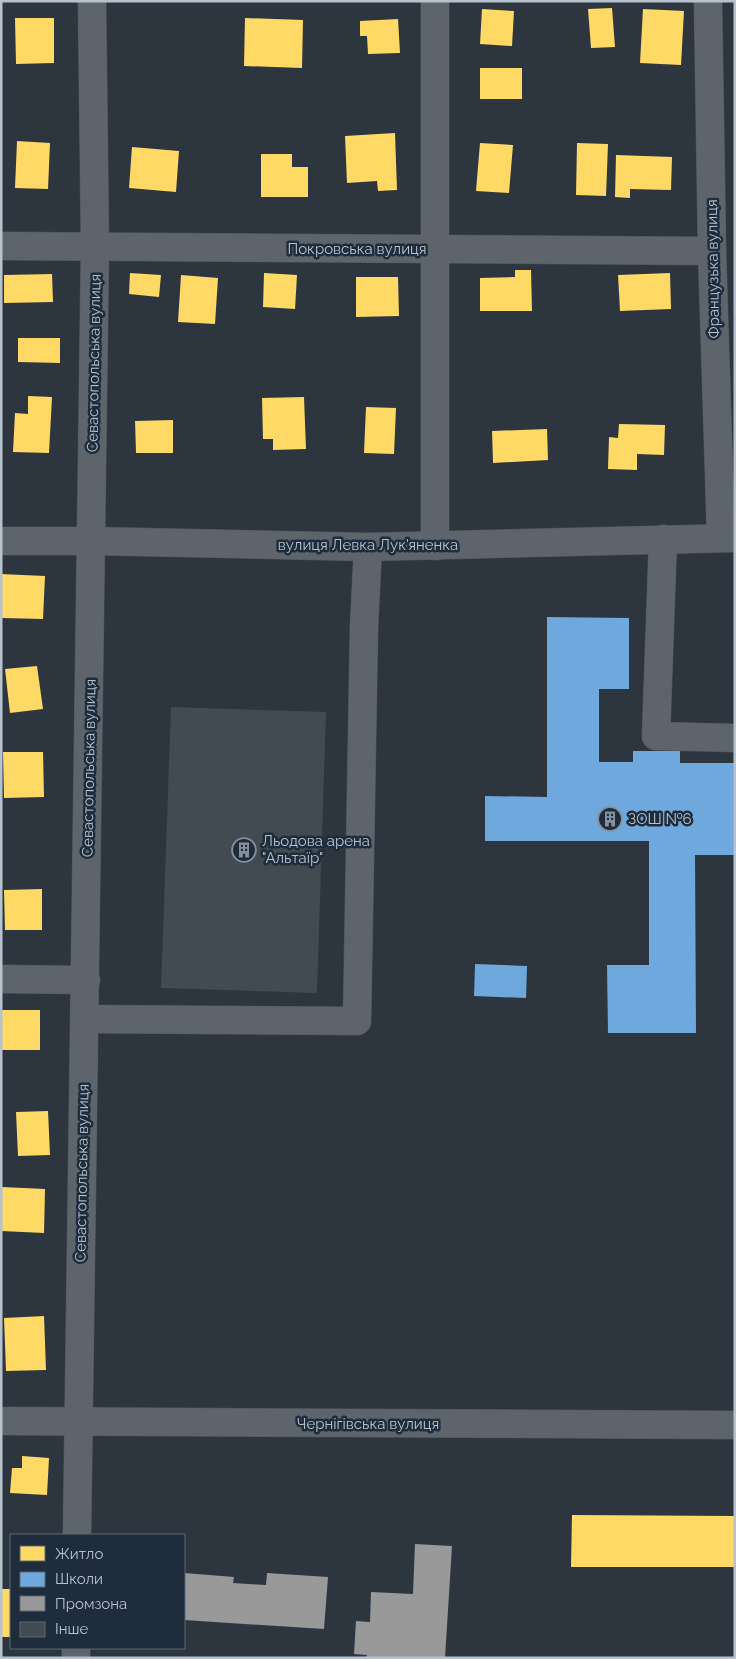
<svg xmlns="http://www.w3.org/2000/svg" width="736" height="1659" font-family="Raleway,sans-serif">
  <style>
    .homes { fill: #ffd966 }
    .schools { fill: #6fa8dc }
    .industry { fill: #999 }
    .building { fill: #424a52 }
    .lines { fill: none; stroke-linecap: round; stroke-linejoin: round }
    .minor-casing { stroke: #4c5259; stroke-width: 29 }
    .minor { stroke: #5e646c; stroke-width: 28 }
    .labels { text-anchor: middle; dominant-baseline: central; stroke-width: 5; stroke-linejoin: round; paint-order: stroke }
    .street-label { font-size: 15px; fill: #b7c2cf; stroke: #1e2c3b }
    .poi-label { font-size: 15px; fill: #b7c2cf; stroke: #1e2c3b; text-anchor: start }
  </style>
  <rect width="100%" height="100%" fill="#2d363f"/>
  <g class="homes">
    <path d="M612,8L615,47L591,48L588,9Z"/>
    <path d="M482,9L514,11L512,46L480,44Z"/>
    <path d="M643,9L684,11L681,65L640,63Z"/>
    <path d="M15,18H54V63L16,64Z"/>
    <path d="M245,18L303,20L302,68L244,66Z"/>
    <path d="M398,19L400,53L368,54L367,36H360V21Z"/>
    <rect x="480" y="68" width="42" height="31"/>
    <path d="M395,133L397,190L378,191L377,181L347,183L345,136Z"/>
    <path d="M17,141L50,143L48,189L15,188Z"/>
    <path d="M480,143L513,145L509,193L476,191Z"/>
    <path d="M577,143L608,144L606,196L576,195Z"/>
    <path d="M132,147L179,151L176,192L129,188Z"/>
    <path d="M261,154H292V167H308V197H261Z"/>
    <path d="M616,155L672,157L671,190L630,189V198L615,197Z"/>
    <path d="M515,270H531L532,311H480V278L515,277Z"/>
    <path d="M130,273L161,275L159,297L129,294Z"/>
    <path d="M264,273L297,275L295,309L263,307Z"/>
    <path d="M670,273L671,309L620,311L618,275Z"/>
    <path d="M52,274L53,302L4,303V275Z"/>
    <path d="M181,275L218,278L215,324L178,322Z"/>
    <path d="M356,277H398L399,316L356,317Z"/>
    <path d="M18,338H60V363L18,362Z"/>
    <path d="M28,396L52,397L49,453L13,452L15,413L28,414Z"/>
    <path d="M304,397L306,449L273,450V439H263L262,398Z"/>
    <path d="M366,407L396,408L394,454L364,453Z"/>
    <path d="M173,420V453H136L135,421Z"/>
    <path d="M619,424L665,425L664,455L637,454V470L608,469L609,437L618,438Z"/>
    <path d="M547,429L548,460L493,463L492,431Z"/>
    <path d="M1,574L45,576L43,619L1,618Z"/>
    <path d="M37,666L43,709L10,713L5,669Z"/>
    <path d="M3,752H43L44,797L4,798Z"/>
    <path d="M42,889V930H5L4,890Z"/>
    <rect x="2" y="1010" width="38" height="40"/>
    <path d="M48,1111L50,1155L18,1156L16,1112Z"/>
    <path d="M2,1187L45,1189L44,1233L1,1231Z"/>
    <path d="M44,1316L46,1370L6,1371L4,1318Z"/>
    <path d="M22,1456L49,1458L47,1495L10,1493L12,1468H22Z"/>
    <path d="M572,1515L735,1516V1567H571Z"/>
    <rect x="1" y="1589" width="10" height="48"/>
  </g>
  <g class="schools">
    <path d="M547,617L629,618V689H599V762H633V751H680V763H735V855H695L696,1033H608L607,965H649V841H485V796L547,797Z"/>
    <path d="M475,964L527,966L526,998L474,996Z"/>
  </g>
  <g class="industry">
    <path d="M415,1544L452,1546L445,1658H366L367,1655L354,1654L356,1621L370,1622L371,1592L413,1594Z"/>
    <path d="M184,1573L234,1577L233,1583L266,1585L267,1573L328,1577L324,1629L184,1620Z"/>
  </g>
  <path class="building" d="M171,707L326,712L317,993L161,988Z"/>
  <g class="lines">
    <g class="minor-casing">
      <g id="minor">
        <path d="M435,1V546"/>
        <path d="M708,1L712,251L721,537"/>
        <path d="M1,246L712,251"/>
        <path d="M663,539L656,736L735,738"/>
        <path d="M1,541H92L368,547L735,538"/>
        <path d="M1,979L86,980"/>
        <path d="M85,1019L357,1021L364,627L368,547"/>
        <path d="M1,1421L735,1425"/>
        <path d="M77,1535L95,247L92,1"/>
        <path d="M76,1658V1648"/>
      </g>
    </g>
    <use href="#minor" class="minor"/>
  </g>
  <defs>
    <g id="building-ring" transform="scale(1.25)"><circle r="9.5" fill="#1e2c3b" stroke="#87919d" stroke-width="1.5"/><path d="M-4-6H4V6H1V3H-1V6H-4ZM-2.5-4.3h1.7v1.8h-1.7ZM.8-4.3h1.7v1.8H.8ZM-2.5-1h1.7V.8h-1.7ZM.8-1h1.7V.8H.8Z" fill="#87919d"/></g>
  </defs>
  <g fill-rule="evenodd">
    <use href="#building-ring" x="610" y="819"/>
    <use href="#building-ring" x="244" y="850"/>
  </g>
  <g class="labels">
    <g class="street-label">
      <text x="357" y="249">Покровська вулиця</text>
      <text transform="translate(713 269) rotate(-91)">Французька вулиця</text>
      <text transform="translate(94 363) rotate(-89)">Севастопольська вулиця</text>
      <text x="368" y="545">вулиця Левка Лук'яненка</text>
      <text transform="translate(89 768) rotate(-89)">Севастопольська вулиця</text>
      <text transform="translate(82 1173) rotate(-89)">Севастопольська вулиця</text>
      <text x="368" y="1424">Чернігівська вулиця</text>
    </g>
    <g class="poi-label">
      <text x="628" y="819">ЗОШ №6</text>
      <text x="262" y="841">Льодова арена<tspan x="262" dy="17">"Альтаїр"</tspan></text>
    </g>
  </g>
  <rect width="736" height="1659" fill="none" stroke="#b7c2cf" stroke-width="5"/>
  <rect x="10" y="1534" width="175" height="115" fill="#1e2c3b" stroke="#5b6876"/>
  <rect x="20" y="1546" width="25" height="15" fill="#ffd966" stroke="#5b6876"/>
  <text x="55" y="1559" font-size="15" fill="#b7c2cf">Житло</text>
  <rect x="20" y="1572" width="25" height="15" fill="#6fa8dc" stroke="#5b6876"/>
  <text x="55" y="1584" font-size="15" fill="#b7c2cf">Школи</text>
  <rect x="20" y="1596" width="25" height="15" fill="#999999" stroke="#5b6876"/>
  <text x="55" y="1609" font-size="15" fill="#b7c2cf">Промзона</text>
  <rect x="20" y="1622" width="25" height="15" fill="#424a52" stroke="#5b6876"/>
  <text x="55" y="1634" font-size="15" fill="#b7c2cf">Інше</text>
</svg>
